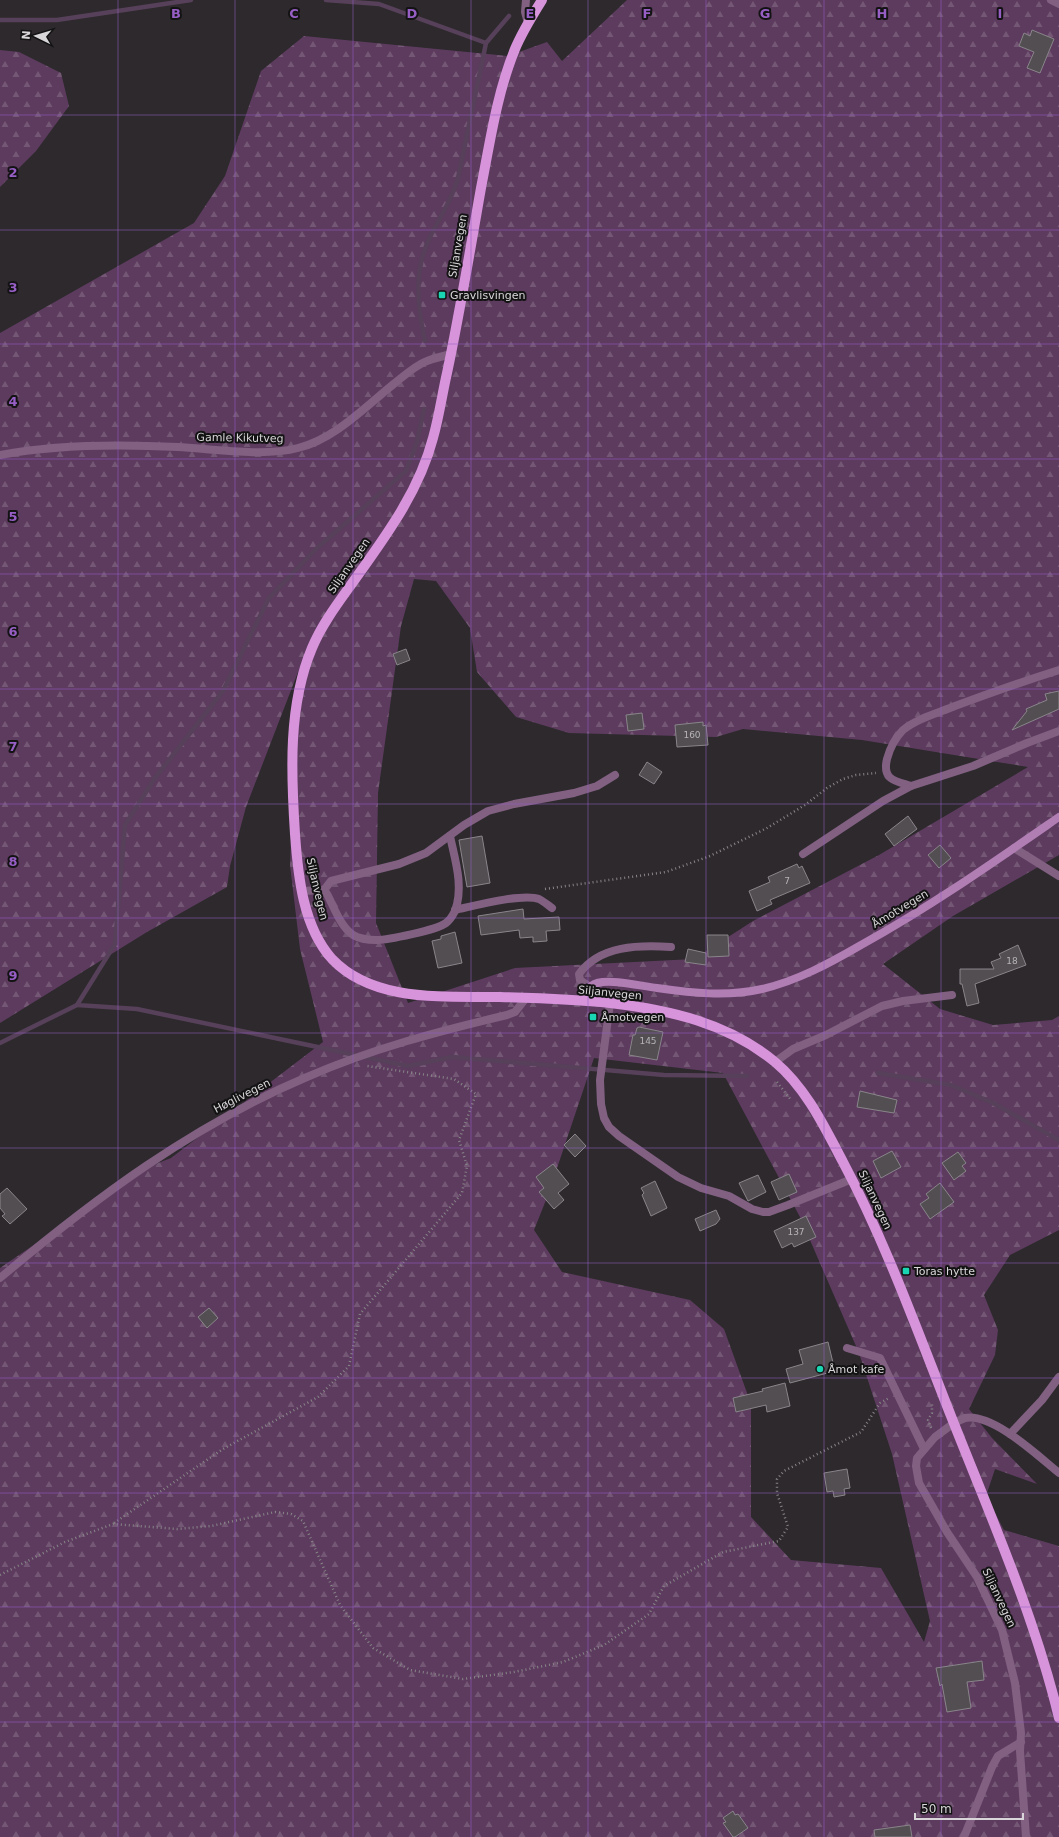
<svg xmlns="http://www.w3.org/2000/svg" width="1059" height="1837" font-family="'DejaVu Sans',sans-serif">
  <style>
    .forest { fill: url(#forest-firs); fill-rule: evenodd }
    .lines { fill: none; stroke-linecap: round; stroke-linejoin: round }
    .stream { stroke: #574059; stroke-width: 4.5 }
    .building { fill: #524e52; stroke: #89858a }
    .path { stroke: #878587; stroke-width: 2.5; stroke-dasharray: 1 3; stroke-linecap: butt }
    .service { stroke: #816082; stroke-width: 8 }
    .minor { stroke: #816082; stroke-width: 8 }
    .secondary { stroke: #b17eb4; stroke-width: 8 }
    .primary { stroke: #d794db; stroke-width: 10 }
    .grid { fill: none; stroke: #975fc6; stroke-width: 1; stroke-opacity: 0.55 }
    .poi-dot { fill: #1ad5b2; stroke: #141314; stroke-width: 1.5 }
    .labels { text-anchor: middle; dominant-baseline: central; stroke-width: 4; stroke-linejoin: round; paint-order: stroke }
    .number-label { font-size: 9px; fill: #b6b4b6 }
    .street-label { font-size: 11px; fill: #d8d6d8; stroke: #141314 }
    .poi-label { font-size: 11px; fill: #d8d6d8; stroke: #141314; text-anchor: start }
    .grid-label { font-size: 13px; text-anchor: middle; font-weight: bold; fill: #975fc6; stroke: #141314; stroke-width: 4; stroke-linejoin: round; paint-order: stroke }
  </style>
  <defs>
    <pattern id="forest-firs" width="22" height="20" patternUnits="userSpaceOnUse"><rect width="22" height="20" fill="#5d3b5f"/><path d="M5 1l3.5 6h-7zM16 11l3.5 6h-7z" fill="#745775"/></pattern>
  </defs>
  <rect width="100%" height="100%" fill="#2d292d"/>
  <g class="forest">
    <path d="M627,0H1059V855L953,916L883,964L940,1009L993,1025L1052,1020L1059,1016V1230L1010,1255L984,1295L998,1330L995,1355L969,1409L992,1438L1037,1484L995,1469L986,1496L1004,1530L1059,1546V1837H0V1268L148,1167L171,1158L323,1042L300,949L290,865L298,672L246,807L230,866L227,887L147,932L0,1023V333L194,223L225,176L261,71L304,36L508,56L547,42L562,61ZM414,579L436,581L470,628L477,672L516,717L569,733L716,737L743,729L862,740L1028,767L879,855L753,921L694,959L515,968L408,1003L376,923L378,793L401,626ZM594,1058L723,1073L800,1217L859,1353L892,1454L930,1621L924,1642L881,1568L791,1560L751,1517V1404L724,1329L690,1300L562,1272L534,1230L548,1195Z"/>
    <path d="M0,50L19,52L61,73L69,106L36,151L0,187Z"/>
  </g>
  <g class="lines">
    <g class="stream">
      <path d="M326,0L379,4L486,43"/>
      <path d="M0,20H57L191,0"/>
      <path d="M425,341C417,305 413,268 432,233C442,213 452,200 458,178L486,43L509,16"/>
      <path d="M424,409L417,442L406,471L317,548L269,598L223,691L155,778L125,825L115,944L77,1005L137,1009L408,1066L452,1057L664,1075L747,1076"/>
      <path d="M0,1043L77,1005"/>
      <path d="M878,1073L951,1085L993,1103L1059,1140"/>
    </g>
  </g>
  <g class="building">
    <path d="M1032,30L1054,39L1040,73L1027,68L1034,52L1019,46L1024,33L1030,36Z"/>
    <path d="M406,649L410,660L397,665L393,654Z"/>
    <path d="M1059,691V709L1012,730L1027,711L1026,709L1047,700L1045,694Z"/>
    <path d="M642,713L644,729L628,731L626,715Z"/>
    <path d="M703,722V726L706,725L708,745L677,747L675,725Z"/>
    <path d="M647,762L662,772L654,784L639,775Z"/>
    <path d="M908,816L917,829L894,846L885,834Z"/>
    <path d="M482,836L490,883L467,887L459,840Z"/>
    <path d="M940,845L951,858L939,868L928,855Z"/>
    <path d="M797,864L799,868L802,866L810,883L770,900L772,904L757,911L749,891L770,882L768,877Z"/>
    <path d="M523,909L524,919L559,917L560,930L546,931L547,941L533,942V937L520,938L519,930L481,935L478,916Z"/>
    <path d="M455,932L462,963L438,968L432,941L441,939V936Z"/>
    <path d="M707,935H728L729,956L708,957Z"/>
    <path d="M1018,945L1026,965L975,984L979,1003L967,1006L962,984H960V969H994L991,962L1001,958L999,954Z"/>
    <path d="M688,949L706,953V965L685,962Z"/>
    <path d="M639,1027L663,1032L657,1060L629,1055L633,1035H635L637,1028Z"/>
    <path d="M860,1091L897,1100L894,1113L857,1107Z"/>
    <path d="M575,1134L586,1146L575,1157L564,1145Z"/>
    <path d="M892,1151L901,1167L881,1178L873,1161Z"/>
    <path d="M958,1152L966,1163L962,1166L966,1171L954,1180L942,1163Z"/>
    <path d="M553,1164L569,1184L558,1193L564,1200L554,1209L539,1192L544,1188L536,1177Z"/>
    <path d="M789,1174L797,1192L779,1200L771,1182Z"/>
    <path d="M758,1175L766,1192L748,1201L739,1183Z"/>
    <path d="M655,1181L667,1208L651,1216L642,1195L644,1193L641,1188Z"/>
    <path d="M940,1183L954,1202L930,1219L920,1204L929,1198L926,1194Z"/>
    <path d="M7,1188L27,1209L10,1224L2,1216L5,1214L0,1208V1194Z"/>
    <path d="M716,1210L720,1219L716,1224L700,1231L695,1219Z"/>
    <path d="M806,1216L816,1237L794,1247L792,1243L782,1248L774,1231Z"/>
    <path d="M209,1308L218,1318L207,1328L198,1317Z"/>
    <path d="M828,1342L835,1371L790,1383L786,1369L803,1364L799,1350Z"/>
    <path d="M785,1383L790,1406L767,1412L766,1405L736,1412L733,1398L763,1391L762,1389Z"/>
    <path d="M847,1469L850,1488L844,1489L845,1495L834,1497L833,1491L827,1492L824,1473Z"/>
    <path d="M982,1661L984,1680L967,1682L971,1708L947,1712L942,1684L940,1686L936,1668Z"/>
    <path d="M733,1811L735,1815L738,1814L748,1828L735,1837H733L723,1823L726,1822L723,1818Z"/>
    <path d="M910,1825L912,1837H875L874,1830Z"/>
  </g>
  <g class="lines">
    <g class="path">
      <path d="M545,889L666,872L710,856L767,828L805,805L827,788L843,779L856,775L876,773"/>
      <path d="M777,1082L791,1100"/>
      <path d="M931,1428L928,1420L932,1413V1403"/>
      <path d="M114,1523L223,1449L318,1397L349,1366L360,1314L462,1193L467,1166L459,1140L476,1094L454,1079L367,1066"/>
      <path d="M0,1575L65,1542L113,1524L177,1529L211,1526L275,1512L291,1514L303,1521L340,1605L373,1648L410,1670L463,1679L514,1672L563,1662L604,1645L649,1614L664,1586L723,1552L779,1541L788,1527L777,1493V1479L784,1471L861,1432L880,1403L889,1398"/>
    </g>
    <g class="service">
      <path d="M526,0L525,12L528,23"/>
      <path d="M1051,0L1059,4"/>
      <path d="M911,786C895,781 882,780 887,759C890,748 895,738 903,730C918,718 938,713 955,706C990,693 1024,681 1059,670"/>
      <path d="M1014,848L1059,876"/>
      <path d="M803,854L883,801L911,786L973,766L1027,743L1059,731"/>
      <path d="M324,890L331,881L399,864L426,853L464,825L488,811L514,804L574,793L597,786L615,775"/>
      <path d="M302,891L324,890L327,894C334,907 340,926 353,935C360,939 368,940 376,940C388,940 437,930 446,923C450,920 453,915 455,911C464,886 455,860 450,836"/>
      <path d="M455,910C474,906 522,893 539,899C543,901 548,905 552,908"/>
      <path d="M590,987L580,980L579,974C600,945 639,945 671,947"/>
      <path d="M610,1003L600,1080L601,1104L604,1118L609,1127L619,1136L678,1177L701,1188L729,1196L752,1209L763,1212H769L788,1205L852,1179"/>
      <path d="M775,1062L793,1049L826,1035L882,1006L903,1001L952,995"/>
      <path d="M847,1348L880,1358L924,1449"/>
      <path d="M954,1423C957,1422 961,1419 965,1418C993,1413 1038,1456 1059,1473"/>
      <path d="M1010,1434L1042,1400L1059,1377"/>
      <path d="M964,1837L992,1767L998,1756L1021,1742"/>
    </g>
    <g class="minor">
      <path d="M0,455C58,444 119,444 178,447C213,449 264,457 298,448C335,439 366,406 395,383C405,375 416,365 427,361C435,358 443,356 451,354"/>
      <path d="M0,1278C94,1199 193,1125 307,1077C371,1049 439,1031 507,1015L515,1012L526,998"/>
      <path d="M954,1423L935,1437L917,1458L916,1466L919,1483L947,1532L977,1577L1002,1630L1015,1683L1021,1733L1020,1751L1026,1837"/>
    </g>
    <path class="secondary" d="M582,1001C584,993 588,986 597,983C613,979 640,986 657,988C692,993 727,997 762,989C797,981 830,963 861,945C930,907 994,862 1059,817"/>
    <path class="primary" d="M542,0C532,16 522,32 515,49C497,93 490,142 481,188C470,250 460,312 447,373C442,395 439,417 433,438C419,492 385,537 353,582C338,603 322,624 312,648C288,705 291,773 295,834C298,876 303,927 332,959C374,1003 445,996 500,997C537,998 574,999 610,1003C670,1010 728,1023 775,1062C806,1088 824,1126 843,1162C886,1243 917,1330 951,1416C990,1515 1034,1614 1059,1718"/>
  </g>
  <path class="grid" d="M118,0V1837M235,0V1837M353,0V1837M471,0V1837M588,0V1837M706,0V1837M824,0V1837M941,0V1837M0,115H1059M0,230H1059M0,344H1059M0,459H1059M0,574H1059M0,689H1059M0,804H1059M0,918H1059M0,1033H1059M0,1148H1059M0,1263H1059M0,1378H1059M0,1493H1059M0,1607H1059M0,1722H1059"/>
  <g class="poi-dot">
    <rect x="438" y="291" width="8" height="8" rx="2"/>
    <rect x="589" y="1013" width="8" height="8" rx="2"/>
    <rect x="902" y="1267" width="8" height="8" rx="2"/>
    <circle cx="820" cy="1369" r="4"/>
  </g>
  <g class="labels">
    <g class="number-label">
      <text x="692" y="735">160</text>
      <text x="787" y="881">7</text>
      <text x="1012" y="961">18</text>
      <text x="648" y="1041">145</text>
      <text x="796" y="1232">137</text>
    </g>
    <g class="street-label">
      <text transform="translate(458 246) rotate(-80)">Siljanvegen</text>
      <text transform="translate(240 438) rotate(1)">Gamle Kikutveg</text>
      <text transform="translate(349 566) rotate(-55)">Siljanvegen</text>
      <text transform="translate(317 889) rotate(77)">Siljanvegen</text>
      <text transform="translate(900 909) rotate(-31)">Åmotvegen</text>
      <text transform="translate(610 993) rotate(6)">Siljanvegen</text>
      <text transform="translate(242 1096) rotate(-27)">Høglivegen</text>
      <text transform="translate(875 1200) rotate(65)">Siljanvegen</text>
      <text transform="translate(999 1598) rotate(65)">Siljanvegen</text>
    </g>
    <g class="poi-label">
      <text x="450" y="295">Gravlisvingen</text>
      <text x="601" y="1017">Åmotvegen</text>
      <text x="914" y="1271">Toras hytte</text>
      <text x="828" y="1369">Åmot kafe</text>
    </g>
  </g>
  <g class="grid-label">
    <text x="176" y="18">B</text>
    <text x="294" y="18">C</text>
    <text x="412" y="18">D</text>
    <text x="530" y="18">E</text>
    <text x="647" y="18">F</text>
    <text x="765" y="18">G</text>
    <text x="882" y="18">H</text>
    <text x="1000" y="18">I</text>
    <text x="13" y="177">2</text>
    <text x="13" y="292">3</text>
    <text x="13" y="406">4</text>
    <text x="13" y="521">5</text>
    <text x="13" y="636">6</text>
    <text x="13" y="751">7</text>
    <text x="13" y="866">8</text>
    <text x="13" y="980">9</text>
  </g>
  <g transform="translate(36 36) rotate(275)" stroke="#141314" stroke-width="3" paint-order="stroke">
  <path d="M0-3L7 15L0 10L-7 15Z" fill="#d8d6d8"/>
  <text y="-6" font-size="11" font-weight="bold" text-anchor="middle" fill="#d8d6d8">N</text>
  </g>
  <path d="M915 1813v6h108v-6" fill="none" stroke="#d8d6d8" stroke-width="2"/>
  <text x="921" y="1813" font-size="12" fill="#d8d6d8" stroke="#141314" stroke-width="3" paint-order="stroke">50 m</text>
</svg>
